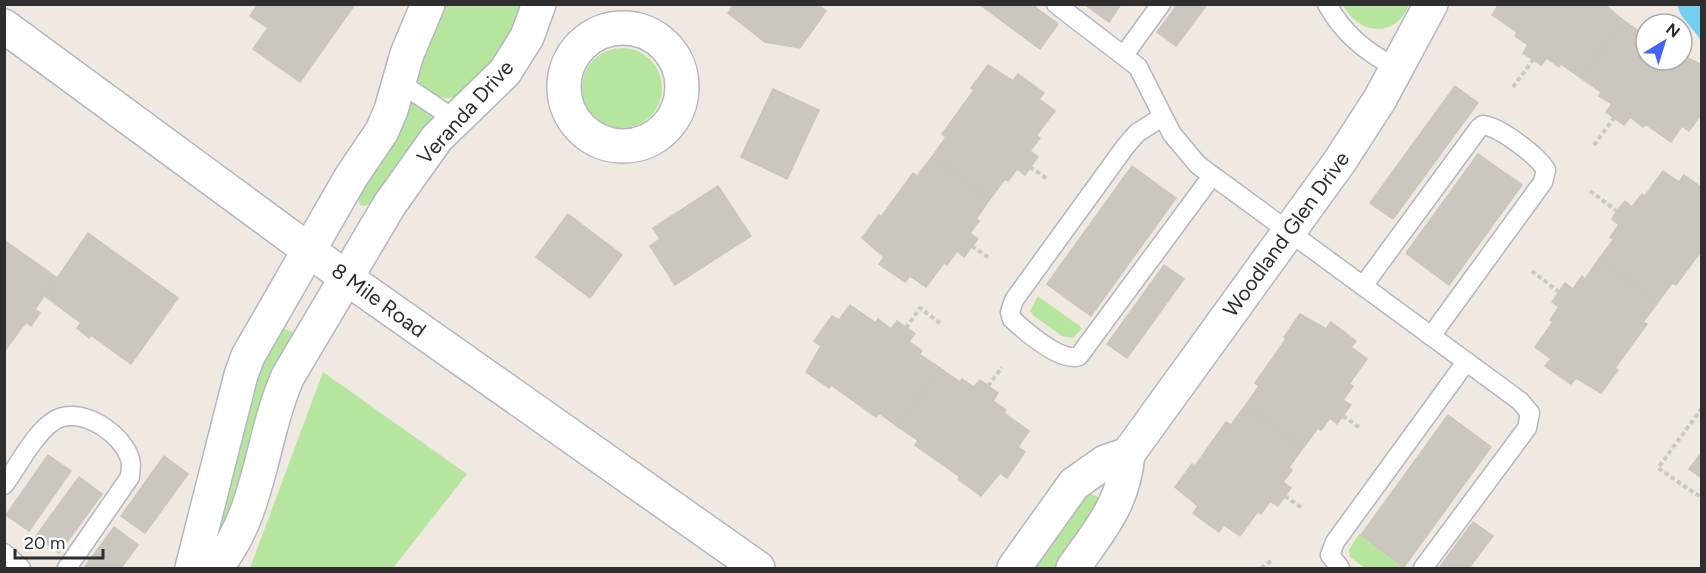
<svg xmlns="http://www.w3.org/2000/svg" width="1706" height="573" font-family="Figtree,sans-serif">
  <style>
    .green { fill: #b6e59e }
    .water { fill: #75cff0 }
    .building { fill: #cbc7bf; stroke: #cbc5ba; stroke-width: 1.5 }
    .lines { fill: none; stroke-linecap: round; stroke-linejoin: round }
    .service-casing { stroke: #b4b7c1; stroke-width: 21 }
    .minor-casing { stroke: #b4b7c1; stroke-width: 36 }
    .secondary-casing { stroke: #b4b7c1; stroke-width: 36 }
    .path { stroke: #c9c9c9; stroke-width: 4; stroke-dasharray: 4.5 3; stroke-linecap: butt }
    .service { stroke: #fff; stroke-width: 18 }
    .minor { stroke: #fff; stroke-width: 33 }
    .secondary { stroke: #fff; stroke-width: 33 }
    .labels { text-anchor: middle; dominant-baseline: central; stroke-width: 6; stroke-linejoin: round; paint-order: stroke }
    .street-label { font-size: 21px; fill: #2e2e2e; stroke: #fff }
  </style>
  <rect width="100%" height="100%" fill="#efe9e1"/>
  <g class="green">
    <path d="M443,5H526L508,46L459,97C439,101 413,92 417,66C421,46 435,24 443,5Z"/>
    <path d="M1343,5H1409C1395,39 1359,35 1343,5Z"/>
    <circle cx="622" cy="88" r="40"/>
    <path d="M411,102L433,112L432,122L374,201L365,206L360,205L358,196L402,128Z"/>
    <path d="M1038,296L1082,328L1073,338L1062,336L1034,316L1030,311Z"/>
    <path d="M284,329L291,331L295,337L234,517L207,552L250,388L277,332Z"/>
    <path d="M323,372L467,474L393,568H250Z"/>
    <path d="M1088,493L1098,497L1097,510L1055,568H1031Z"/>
    <path d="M1359,534L1404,567L1403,568H1365L1350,557L1349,550Z"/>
  </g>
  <path class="water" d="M1677,5H1701V40L1681,15Z"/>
  <g class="building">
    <path d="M258,4H349L353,7L300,82L253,49L268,28L250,16Z"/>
    <path d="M734,4H817L826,11L800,48L765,42L728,13Z"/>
    <path d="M979,4H1031L1058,24L1040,49Z"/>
    <path d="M1084,4H1121L1109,22Z"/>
    <path d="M1178,4L1206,6L1176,46L1157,32Z"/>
    <path d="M1499,4H1604L1623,20L1581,78L1561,64L1559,67L1547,58L1541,65L1523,53L1528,45L1515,36L1517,32L1492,15Z"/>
    <path d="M1623,20L1643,34L1646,30V60H1682V55L1702,65V113L1689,131L1682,126L1671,142L1645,124L1643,127L1630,117L1624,125L1606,112L1612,104L1599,96L1601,92L1581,78Z"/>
    <path d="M988,65L1013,81L1018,74L1044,93L1039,99L1055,111L1036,136L1040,138L1030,151L1038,157L1025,175L1017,169L1008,181L1005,179L990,199L932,157L946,137L942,134L974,90L971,88Z"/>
    <path d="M1455,86L1478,103L1393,219L1370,203Z"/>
    <path d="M773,89L819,110L787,179L741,157Z"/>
    <path d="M1478,154L1522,185L1449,285L1406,253Z"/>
    <path d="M932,157L990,199L976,219L979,221L970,233L978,239L972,246L964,257L957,251L947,265L944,263L926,287L910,276L905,282L879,264L884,257L862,238L879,215L881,217L913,173L917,176Z"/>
    <path d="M1132,166L1176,198L1091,316L1047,284Z"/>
    <path d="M1663,171L1679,182L1684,175L1702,188V250L1676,285L1672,283L1658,302L1599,259L1614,239L1610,237L1619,225L1612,219L1617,211L1625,201L1632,207L1642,194L1645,196Z"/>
    <path d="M718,186L751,236L675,285L650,246L660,239L653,228Z"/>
    <path d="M568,214L622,255L590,298L536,257Z"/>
    <path d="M88,233L178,298L131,364L91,335L89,338L77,328L81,323L45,296Z"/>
    <path d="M4,240L57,278L35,309L40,313L31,326L26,322L4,352Z"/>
    <path d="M1599,259L1658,302L1643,322L1647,324L1615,368L1618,370L1601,393L1576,378L1571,384L1545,366L1551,359L1535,347L1553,322L1550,320L1559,307L1552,302L1565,283L1573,289L1582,276L1585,279Z"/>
    <path d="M1164,265L1184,279L1127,358L1107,344Z"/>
    <path d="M850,305L876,323L878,319L891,329L897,321L915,334L909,341L922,351L919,354L940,368L898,427L879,413L876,417L831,385L829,388L806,372L821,346L814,341L832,316L839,320Z"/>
    <path d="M1300,314L1326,329L1331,322L1356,341L1351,347L1367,359L1349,384L1353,386L1343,400L1351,405L1337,424L1330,418L1321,430L1318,428L1303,448L1245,406L1259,386L1255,383L1286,339L1284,337Z"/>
    <path d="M940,368L960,382L962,379L974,387L980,380L998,393L993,401L1006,410L1004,413L1029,431L1018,447L1025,452L1007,478L1000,473L981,496L958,479L960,477L915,445L918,440L898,427Z"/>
    <path d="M1245,406L1303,448L1289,467L1292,470L1283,482L1291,488L1278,506L1270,501L1261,514L1258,511L1240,536L1224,525L1219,532L1193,513L1198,506L1175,487L1192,464L1195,466L1226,422L1231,425Z"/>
    <path d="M1448,415L1491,447L1404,567L1361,535Z"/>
    <path d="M1702,452V478L1689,469Z"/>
    <path d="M48,455L71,471L29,531L6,515Z"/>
    <path d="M164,456L188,474L145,533L121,516Z"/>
    <path d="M79,477L102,494L59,553L36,536Z"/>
    <path d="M1473,522L1493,536L1469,568H1439Z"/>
    <path d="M114,527L138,545L121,568H84Z"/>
  </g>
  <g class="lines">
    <g class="service-casing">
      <g id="service">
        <path d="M1056,4L1138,67L1172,134L1198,165L1520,401L1530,413L1527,428L1423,568"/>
        <path d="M1327,4C1343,34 1367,53 1397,68"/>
        <path d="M1124,55L1161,4"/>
        <path d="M398,86L411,90L456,120"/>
        <path d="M1162,117L1137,133L1125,147L1014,300L1010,312L1012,319C1025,331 1061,363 1079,356L1212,176"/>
        <path d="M1363,286L1479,128L1483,125C1500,127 1538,156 1546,170L1543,182L1431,336"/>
        <path d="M4,485C18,466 33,436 52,422C77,403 122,432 130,459C132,464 130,472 130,477L67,568"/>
        <path d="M4,553L21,568"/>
        <path d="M1340,568L1330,555L1335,542L1466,362"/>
      </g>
    </g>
    <g class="minor-casing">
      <g id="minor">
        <circle cx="623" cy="87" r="59"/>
        <path d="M192,568L241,375L248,356L351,177L382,131L391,110L407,54L428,4"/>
        <path d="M215,568C261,514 260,439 288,376L390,204L437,138L505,72L527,37L539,4"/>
        <path d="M1014,568L1074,484L1105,462L1128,454"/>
        <path d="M1073,568C1100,530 1124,503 1128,454L1340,161L1380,99L1431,4"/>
      </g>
    </g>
    <g class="secondary-casing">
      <path id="secondary" d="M4,26L348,279L758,568"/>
    </g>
    <g class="path">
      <path d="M1513,87L1533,60"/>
      <path d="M1594,145L1614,118"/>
      <path d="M1030,167L1046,178"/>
      <path d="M1590,191L1617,211"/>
      <path d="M972,246L989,258"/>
      <path d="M1532,271L1559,292"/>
      <path d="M906,328L920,308L941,324"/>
      <path d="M988,386L1002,367"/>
      <path d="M1702,408L1658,468L1702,498"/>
      <path d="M1343,416L1360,428"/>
      <path d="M1285,496L1302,508"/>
      <path d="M1261,568L1271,561"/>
    </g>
    <use href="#service" class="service"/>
    <use href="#minor" class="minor"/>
    <use href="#secondary" class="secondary"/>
  </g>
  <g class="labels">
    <g class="street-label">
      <text transform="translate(465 112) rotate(-48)">Veranda Drive</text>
      <text transform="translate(1286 234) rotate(-54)">Woodland Glen Drive</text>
      <text transform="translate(379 300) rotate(36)">8 Mile Road</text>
    </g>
  </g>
  <rect width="1706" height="573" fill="none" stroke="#2e2e2e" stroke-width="12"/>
  <g transform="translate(1664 42) rotate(38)"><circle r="28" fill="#ffffff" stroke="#ababab" stroke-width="1.5"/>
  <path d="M0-4.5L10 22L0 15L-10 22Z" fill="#4264fb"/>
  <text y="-9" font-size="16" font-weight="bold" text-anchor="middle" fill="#2e2e2e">N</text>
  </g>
  <path d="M15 549v9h88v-9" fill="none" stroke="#2e2e2e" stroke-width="3"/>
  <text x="24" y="549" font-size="18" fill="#2e2e2e" stroke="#ffffff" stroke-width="4.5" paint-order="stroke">20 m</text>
</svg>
